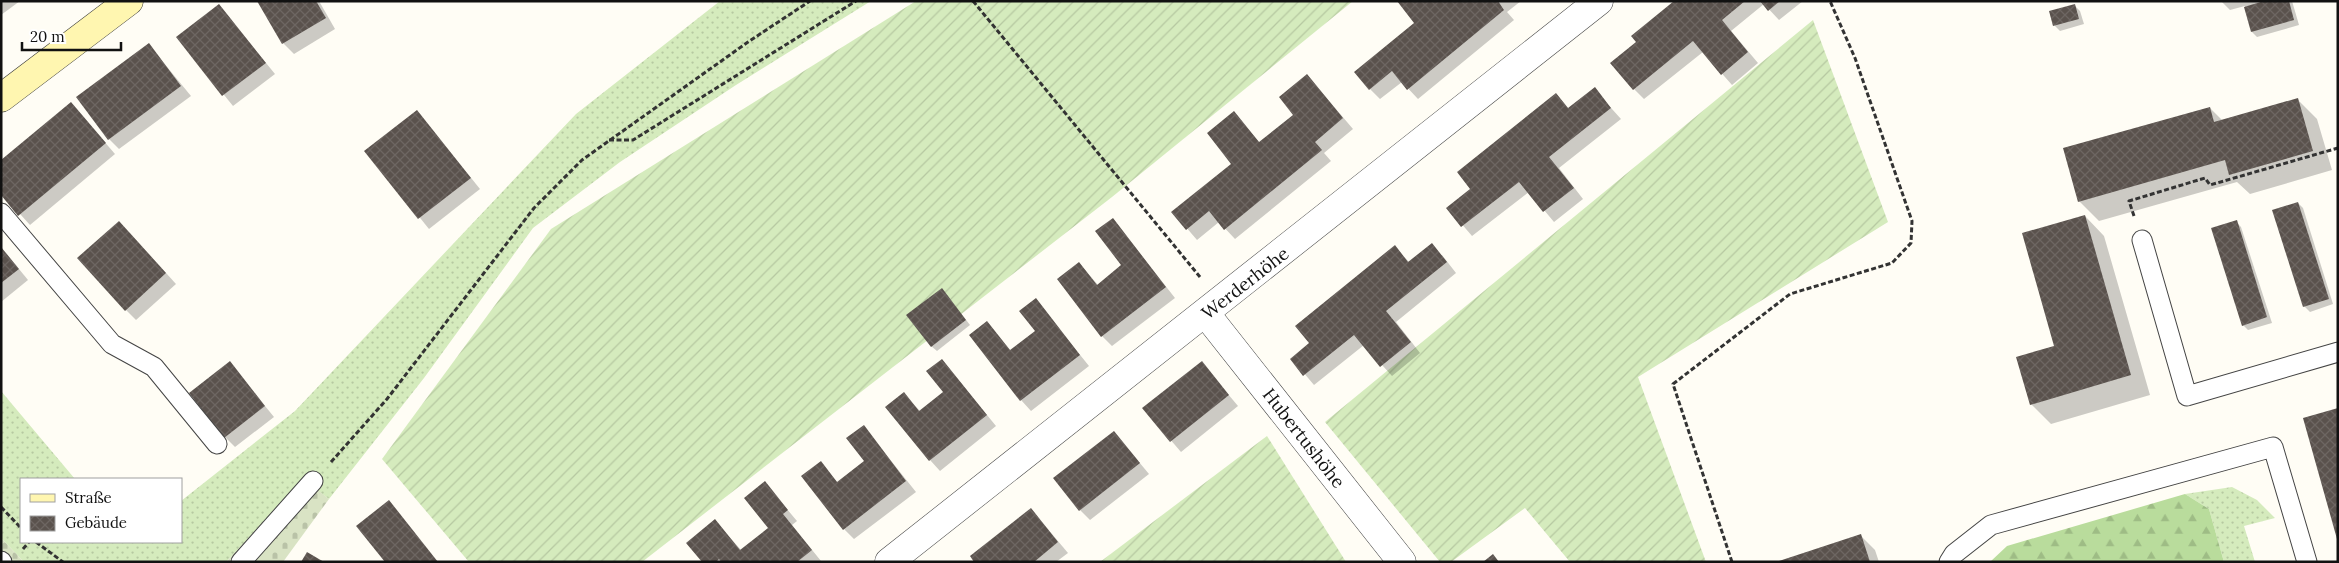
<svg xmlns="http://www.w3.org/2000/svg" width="2339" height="563" font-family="Lora,serif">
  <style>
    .grass { fill: url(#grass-dots) }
    .forest { fill: url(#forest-firs) }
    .cemetery { fill: url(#cemetery-stones) }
    .garden { fill: url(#garden-furrows) }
    .shadow { fill: #0003 }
    .building { fill: url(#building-cross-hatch) }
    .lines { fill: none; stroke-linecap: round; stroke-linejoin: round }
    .lane-casing { stroke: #444; stroke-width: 21 }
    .street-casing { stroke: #444; stroke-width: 29 }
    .secondary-casing { stroke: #333; stroke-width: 29 }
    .path { stroke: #333; stroke-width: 3; stroke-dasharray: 5 2.5; stroke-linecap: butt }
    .lane { stroke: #fff; stroke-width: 19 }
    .street { stroke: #fff; stroke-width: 28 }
    .secondary { stroke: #fff6b0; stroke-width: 28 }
    .labels { text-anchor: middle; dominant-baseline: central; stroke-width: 5; stroke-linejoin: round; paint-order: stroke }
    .street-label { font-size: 18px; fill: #111; stroke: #fff }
  </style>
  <defs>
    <pattern id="grass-dots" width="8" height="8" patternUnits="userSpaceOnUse" patternTransform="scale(1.25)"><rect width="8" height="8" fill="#d5ebbd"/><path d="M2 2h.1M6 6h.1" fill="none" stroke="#b6c8a1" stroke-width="1.8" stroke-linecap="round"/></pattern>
    <pattern id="forest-firs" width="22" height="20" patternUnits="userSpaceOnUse" patternTransform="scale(1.25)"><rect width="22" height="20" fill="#b9dc9c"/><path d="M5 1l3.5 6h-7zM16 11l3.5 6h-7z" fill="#9ebc85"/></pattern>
    <pattern id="cemetery-stones" width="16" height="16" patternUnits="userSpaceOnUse" patternTransform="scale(1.25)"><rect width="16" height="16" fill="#d9e3c4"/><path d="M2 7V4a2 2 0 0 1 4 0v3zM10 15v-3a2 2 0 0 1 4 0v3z" fill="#b9c2a7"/></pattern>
    <pattern id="garden-furrows" width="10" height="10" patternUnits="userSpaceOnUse" patternTransform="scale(1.25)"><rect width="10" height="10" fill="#d5ebbd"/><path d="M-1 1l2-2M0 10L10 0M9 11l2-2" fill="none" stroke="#b6c8a1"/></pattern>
    <pattern id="building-cross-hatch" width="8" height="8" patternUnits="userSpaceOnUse" patternTransform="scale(1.25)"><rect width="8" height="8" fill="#5a524d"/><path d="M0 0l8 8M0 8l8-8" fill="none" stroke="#6d6662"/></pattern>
  </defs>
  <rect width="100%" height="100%" fill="#fffdf5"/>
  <g class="grass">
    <path d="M720,1H871L736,85L620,162L533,228L424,378L329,499L303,480L226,562H24L1,538V391L75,479H21V542H181V501L295,411L576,114Z"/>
    <path d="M2232,487L2257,500L2275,518L2244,526L2255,562H2224L2209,509L2185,494Z"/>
  </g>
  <path class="forest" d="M2185,494L2209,509L2224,562H1990L2007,546Z"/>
  <g class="cemetery">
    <path d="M304,479L329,499L283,562H226Z"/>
    <path d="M1,538L24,562H1Z"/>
  </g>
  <g class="garden">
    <path d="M916,1H1353L1112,197L642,562H469L382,459L551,229Z"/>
    <path d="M1813,20L1888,222L1638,377L1706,562H1570L1525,508L1451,562H1440L1325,422Z"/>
    <path d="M1267,436L1346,562H1100Z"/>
  </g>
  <g class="shadow">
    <path d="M1,1H20L1,15Z"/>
    <path d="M258,1H319L335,29L294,54L283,43Z"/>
    <path d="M1445,1H1521L1507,12L1514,20L1418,99L1402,82L1380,99L1370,89Z"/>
    <path d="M1676,1H1803L1779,20L1764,4L1731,31L1758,63L1732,85L1703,52L1644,99L1634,89L1637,42Z"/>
    <path d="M2221,1H2292L2299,25L2257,37L2252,32L2245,6L2230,10Z"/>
    <path d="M219,5L275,74L233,106L178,38Z"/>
    <path d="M2075,6L2080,11L2084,24L2060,31L2054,25Z"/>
    <path d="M149,45L191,96L119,149L109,139Z"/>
    <path d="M1307,75L1353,129L1324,153L1331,161L1235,239L1219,222L1197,240L1173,212L1233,164L1234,113L1260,143L1295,115Z"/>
    <path d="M1594,89L1621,119L1559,168L1583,199L1554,222L1529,192L1472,236L1448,208L1472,189L1556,94L1569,109Z"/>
    <path d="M2298,100L2317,119L2332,170L2250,194L2237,182L2099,221L2079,201L2210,108L2223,121Z"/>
    <path d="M71,103L115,154L30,225L1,193Z"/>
    <path d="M417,111L480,189L429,229L366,151Z"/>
    <path d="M2298,203L2303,208L2333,304L2310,312L2304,306Z"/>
    <path d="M2085,216L2104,236L2150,395L2051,424L2031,404L2056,347Z"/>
    <path d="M1113,219L1175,298L1112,346L1102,336L1079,263L1098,285L1123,266Z"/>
    <path d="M2236,222L2241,227L2272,323L2248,330L2243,325Z"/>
    <path d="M129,232L176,284L136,320L126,310Z"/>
    <path d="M1,247L28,280L1,302Z"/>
    <path d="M1395,247L1410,263L1442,255L1456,273L1396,322L1420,353L1392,376L1364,345L1314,385L1292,359L1310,343Z"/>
    <path d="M947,295L970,325L937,351L931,346Z"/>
    <path d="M1036,300L1089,366L1031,411L1021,400L987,323L1011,351L1036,331Z"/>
    <path d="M942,360L996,426L940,471L930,460L904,394L920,411L944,392Z"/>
    <path d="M230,363L274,417L235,447L225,437Z"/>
    <path d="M1202,363L1238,406L1181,452L1144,409Z"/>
    <path d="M864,427L916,492L854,539L844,529L820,462L838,483L865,461Z"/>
    <path d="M1114,432L1149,474L1090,520L1080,510Z"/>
    <path d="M765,483L797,521L792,525L821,561L703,562L715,521L742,551L770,528Z"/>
    <path d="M1031,509L1068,553L1056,562H976Z"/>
    <path d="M1861,536L1875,550L1879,562H1782Z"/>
  </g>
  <g class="building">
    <path d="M257,1H316L326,18L282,44Z"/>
    <path d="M1397,1H1498L1504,10L1407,90L1392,71L1369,90L1354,72L1414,23Z"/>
    <path d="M1674,1H1745L1722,20L1748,52L1721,75L1693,41L1633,90L1610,63L1636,42L1631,36Z"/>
    <path d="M1760,1H1780L1768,11Z"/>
    <path d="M2264,1H2289L2294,20L2251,32L2244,7Z"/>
    <path d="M219,4L266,63L222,96L176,37Z"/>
    <path d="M2075,4L2079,19L2053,26L2049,11Z"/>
    <path d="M149,43L181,86L108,140L76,97Z"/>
    <path d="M1307,74L1343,118L1315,142L1322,150L1224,230L1209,211L1186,230L1171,212L1231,164L1207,133L1234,111L1259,142L1293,115L1279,97Z"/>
    <path d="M1595,87L1611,108L1549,157L1574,188L1543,212L1519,182L1461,227L1446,208L1470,189L1457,172L1556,93L1568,108Z"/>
    <path d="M2298,98L2313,151L2229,175L2225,160L2078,202L2063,148L2210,107L2214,122Z"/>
    <path d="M71,102L106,143L18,216L1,195V160Z"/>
    <path d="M417,110L471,178L418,219L364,151Z"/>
    <path d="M2298,202L2329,299L2303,307L2272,210Z"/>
    <path d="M2085,215L2131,375L2030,405L2016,357L2054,346L2022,233Z"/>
    <path d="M1113,218L1166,287L1101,337L1057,279L1079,262L1097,285L1121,265L1095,231Z"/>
    <path d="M2237,220L2267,317L2242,326L2211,228Z"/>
    <path d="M119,221L166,273L125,311L77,258Z"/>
    <path d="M1432,243L1447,262L1386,311L1411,342L1380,367L1354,335L1303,376L1290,359L1309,343L1295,326L1395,245L1408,262Z"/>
    <path d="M1,247L19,269L1,283Z"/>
    <path d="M942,288L966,320L931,347L906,315Z"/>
    <path d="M1036,298L1080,355L1020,401L969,335L987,321L1010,350L1035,331L1019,311Z"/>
    <path d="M942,359L987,415L929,461L885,407L904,392L919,411L943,392L926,371Z"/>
    <path d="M230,361L265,406L224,438L189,393Z"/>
    <path d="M1202,361L1229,395L1170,442L1142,408Z"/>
    <path d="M2338,408V539H2337L2303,418Z"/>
    <path d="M864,425L906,481L843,530L801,476L821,461L837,482L864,461L846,438Z"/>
    <path d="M1114,431L1140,463L1079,511L1053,478Z"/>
    <path d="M765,481L788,510L783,514L812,550L797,562H721L719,559L716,562H702L686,543L715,519L740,550L768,528L744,498Z"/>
    <path d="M389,500L438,562H385L356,526Z"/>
    <path d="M1031,508L1058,542L1034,562H974L970,556Z"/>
    <path d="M1861,534L1870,562H1779V561Z"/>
    <path d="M307,552L324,562H301Z"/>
    <path d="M1493,554L1499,562H1483Z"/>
  </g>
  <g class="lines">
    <g class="lane-casing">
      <g id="lane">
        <path d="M1,213L112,344L154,367L217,444"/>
        <path d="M2142,240L2187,396L2338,352"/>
        <path d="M1,561L2,562"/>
        <path d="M241,562L313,481"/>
        <path d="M1949,562L1954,554L1991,525L2273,447L2307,562"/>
      </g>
    </g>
    <g class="street-casing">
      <g id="street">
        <path d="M1206,314L1402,562"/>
        <path d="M889,562L1599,1"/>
      </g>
    </g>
    <g class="secondary-casing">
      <path id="secondary" d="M1,98L129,1"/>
    </g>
    <g class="path">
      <path d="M973,1L1200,277"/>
      <path d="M609,140H633L856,1"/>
      <path d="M2134,216L2129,201L2205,178L2210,185L2338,148"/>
      <path d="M331,462L387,399L534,208L582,160L748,42L810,1"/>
      <path d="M1,507L21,528"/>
      <path d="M36,542L63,562"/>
      <path d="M23,549L29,542"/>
      <path d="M1732,562L1673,384L1790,294L1892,263L1911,243L1912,221L1855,58L1830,1"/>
    </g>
    <use href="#lane" class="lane"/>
    <use href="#street" class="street"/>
    <use href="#secondary" class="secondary"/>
  </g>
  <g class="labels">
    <g class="street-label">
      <text transform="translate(1245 283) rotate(-38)">Werderhöhe</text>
      <text transform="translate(1304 438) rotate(52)">Hubertushöhe</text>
    </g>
  </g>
  <rect width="2339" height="563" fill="none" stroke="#111111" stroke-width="5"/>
  <rect x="20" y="478" width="162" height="65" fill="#ffffff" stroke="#a0a0a0"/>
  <rect x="30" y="494" width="25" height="8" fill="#fff6b0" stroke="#a0a0a0"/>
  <text x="65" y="503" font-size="15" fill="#111111">Straße</text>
  <rect x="30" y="516" width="25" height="15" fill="url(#building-cross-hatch)" stroke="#a0a0a0"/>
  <text x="65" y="528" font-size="15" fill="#111111">Gebäude</text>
  <path d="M22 42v8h99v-8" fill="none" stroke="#111111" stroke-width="2.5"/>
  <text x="30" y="42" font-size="15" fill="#111111" stroke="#ffffff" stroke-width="4" paint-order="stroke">20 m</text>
</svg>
